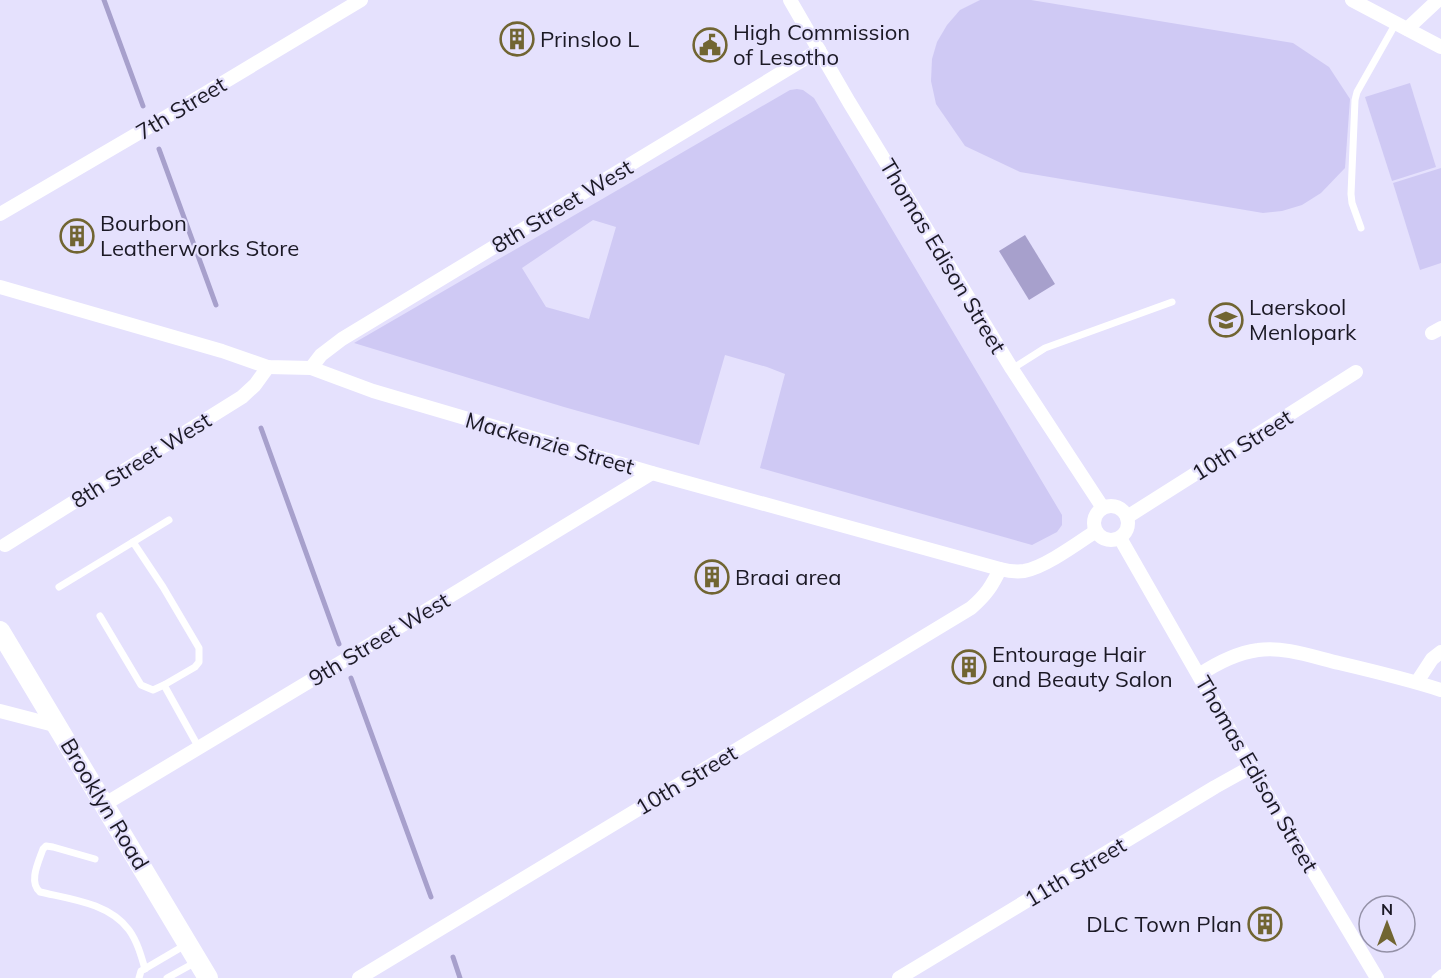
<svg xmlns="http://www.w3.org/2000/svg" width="1441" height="978" font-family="Mulish,sans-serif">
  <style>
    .green { fill: #cfc9f4; fill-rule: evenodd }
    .water { fill: #a7a0cc }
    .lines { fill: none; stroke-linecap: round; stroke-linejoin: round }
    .stream { stroke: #a7a0cc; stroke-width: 5 }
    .service { stroke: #fff; stroke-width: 7 }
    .minor { stroke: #fff; stroke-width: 14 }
    .secondary { stroke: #fff; stroke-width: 20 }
    .labels { text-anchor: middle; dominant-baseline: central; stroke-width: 4.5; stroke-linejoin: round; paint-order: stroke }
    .poi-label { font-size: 22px; fill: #1b1925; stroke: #e5e1fd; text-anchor: start }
    .street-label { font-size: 22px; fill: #1b1925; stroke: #e5e1fd }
  </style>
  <rect width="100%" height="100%" fill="#e5e1fd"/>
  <g class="green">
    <path d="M980,0H1031L1293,43L1329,67L1350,99L1345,168L1321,193L1302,205L1282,211L1263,213L1020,172L965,146L936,104L931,81L932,59L937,42L947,25L960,10Z"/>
    <path d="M1410,83L1436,167L1392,181L1365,97Z"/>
    <path d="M797,89L803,90L814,98L1062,515V525L1057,532L1032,545L760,468L785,374L767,367L725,355L699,445L564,407L354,343L790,90ZM593,220L616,227L589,319L546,307L522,268Z"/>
    <path d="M1441,168V263L1420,270L1393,183Z"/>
  </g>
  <path class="water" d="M1025,235L1055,284L1029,300L999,251Z"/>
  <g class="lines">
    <g class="stream">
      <path d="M104,0L143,106"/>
      <path d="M159,149L216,305"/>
      <path d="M261,428L339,644"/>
      <path d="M351,678L431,897"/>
      <path d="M453,957L460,978"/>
    </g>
    <g class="service">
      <path d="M1361,228L1352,203L1351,194L1355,100L1357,92L1396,23"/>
      <path d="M1012,369L1045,348L1172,302"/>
      <path d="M133,542L169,520"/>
      <path d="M59,587L133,542L163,587L199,648V662L195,667L164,685L199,748"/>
      <path d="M100,616L141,685L153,690L164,685"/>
      <path d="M95,859L53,847L46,846L43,849C39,861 28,882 40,892C70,899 109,903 129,930C137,941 141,955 145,969"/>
      <path d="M139,978L141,971L187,944"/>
      <path d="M167,978L196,962"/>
      <path d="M1435,978L1441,973"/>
    </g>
    <g class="minor">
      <path d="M790,0L849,102L1012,369L1103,508"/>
      <path d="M1352,0L1441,47"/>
      <path d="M1407,29L1438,0"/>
      <path d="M0,214L166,117L361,0"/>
      <path d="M0,287L222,351L268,367L311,368L373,391L652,473L1000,569C1008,571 1016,572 1024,571C1044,568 1078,543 1096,531"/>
      <path d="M1432,333L1441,328"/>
      <path d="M311,368L321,355L342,339L819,50"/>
      <circle cx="1111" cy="523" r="17"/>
      <path d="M1127,517L1356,372"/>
      <path d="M1120,538L1251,767L1377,978"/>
      <path d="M5,545L242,397L255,385L268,367"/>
      <path d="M1199,675C1217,663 1236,653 1258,650C1283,646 1314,657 1339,663C1373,671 1407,679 1441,690"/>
      <path d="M1417,682L1432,659L1441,652"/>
      <path d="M0,711L58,726"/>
      <path d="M105,804L330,669L652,473"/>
      <path d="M359,978L971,608C986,595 992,586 1000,569"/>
      <path d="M899,978L1215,787L1251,767"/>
    </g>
    <path class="secondary" d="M0,631L208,978"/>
  </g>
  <defs>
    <g id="building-ring" transform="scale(1.725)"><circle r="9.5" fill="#e5e1fd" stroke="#716532" stroke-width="1.5"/><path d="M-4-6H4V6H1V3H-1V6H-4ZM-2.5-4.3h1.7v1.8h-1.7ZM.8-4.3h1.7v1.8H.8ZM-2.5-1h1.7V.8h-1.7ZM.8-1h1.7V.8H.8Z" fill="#716532"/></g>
    <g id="civic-ring" transform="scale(1.725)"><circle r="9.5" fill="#e5e1fd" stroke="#716532" stroke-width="1.5"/><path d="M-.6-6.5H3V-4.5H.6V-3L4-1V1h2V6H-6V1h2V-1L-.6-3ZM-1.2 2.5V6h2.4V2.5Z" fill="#716532"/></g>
    <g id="school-ring" transform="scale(1.725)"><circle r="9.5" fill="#e5e1fd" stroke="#716532" stroke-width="1.5"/><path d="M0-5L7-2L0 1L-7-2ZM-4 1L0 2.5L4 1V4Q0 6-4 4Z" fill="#716532"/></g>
  </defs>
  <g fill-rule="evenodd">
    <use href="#building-ring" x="517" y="39"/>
    <use href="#civic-ring" x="710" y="45"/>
    <use href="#building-ring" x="77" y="236"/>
    <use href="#school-ring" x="1226" y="320"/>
    <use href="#building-ring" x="712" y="577"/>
    <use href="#building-ring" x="969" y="667"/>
    <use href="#building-ring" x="1265" y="924"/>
  </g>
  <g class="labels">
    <g class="poi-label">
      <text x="733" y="32">High Commission<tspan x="733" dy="25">of Lesotho</tspan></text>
      <text x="540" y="39">Prinsloo L</text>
      <text x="100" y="223">Bourbon<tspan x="100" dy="25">Leatherworks Store</tspan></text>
      <text x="1249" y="307">Laerskool<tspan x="1249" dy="25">Menlopark</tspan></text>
      <text x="735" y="577">Braai area</text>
      <text x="992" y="654">Entourage Hair<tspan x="992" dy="25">and Beauty Salon</tspan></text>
      <text x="1242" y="924" text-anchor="end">DLC Town Plan</text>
    </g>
    <g class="street-label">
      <text transform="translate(181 108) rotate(-31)">7th Street</text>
      <text transform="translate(562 206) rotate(-31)">8th Street West</text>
      <text transform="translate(943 256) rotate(59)">Thomas Edison Street</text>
      <text transform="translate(550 443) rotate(16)">Mackenzie Street</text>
      <text transform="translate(1242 445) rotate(-32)">10th Street</text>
      <text transform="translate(141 460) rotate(-32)">8th Street West</text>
      <text transform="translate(379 639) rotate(-31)">9th Street West</text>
      <text transform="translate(1257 774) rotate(60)">Thomas Edison Street</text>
      <text transform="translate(686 780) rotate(-31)">10th Street</text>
      <text transform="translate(105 804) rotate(59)">Brooklyn Road</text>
      <text transform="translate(1075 872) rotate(-31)">11th Street</text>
    </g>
  </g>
  <g transform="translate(1387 924)"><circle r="28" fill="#e5e1fd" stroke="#9491a7" stroke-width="1.5"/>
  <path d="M0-4.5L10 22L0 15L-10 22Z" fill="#716532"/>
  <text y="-9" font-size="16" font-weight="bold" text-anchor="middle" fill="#1b1925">N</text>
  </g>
</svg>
